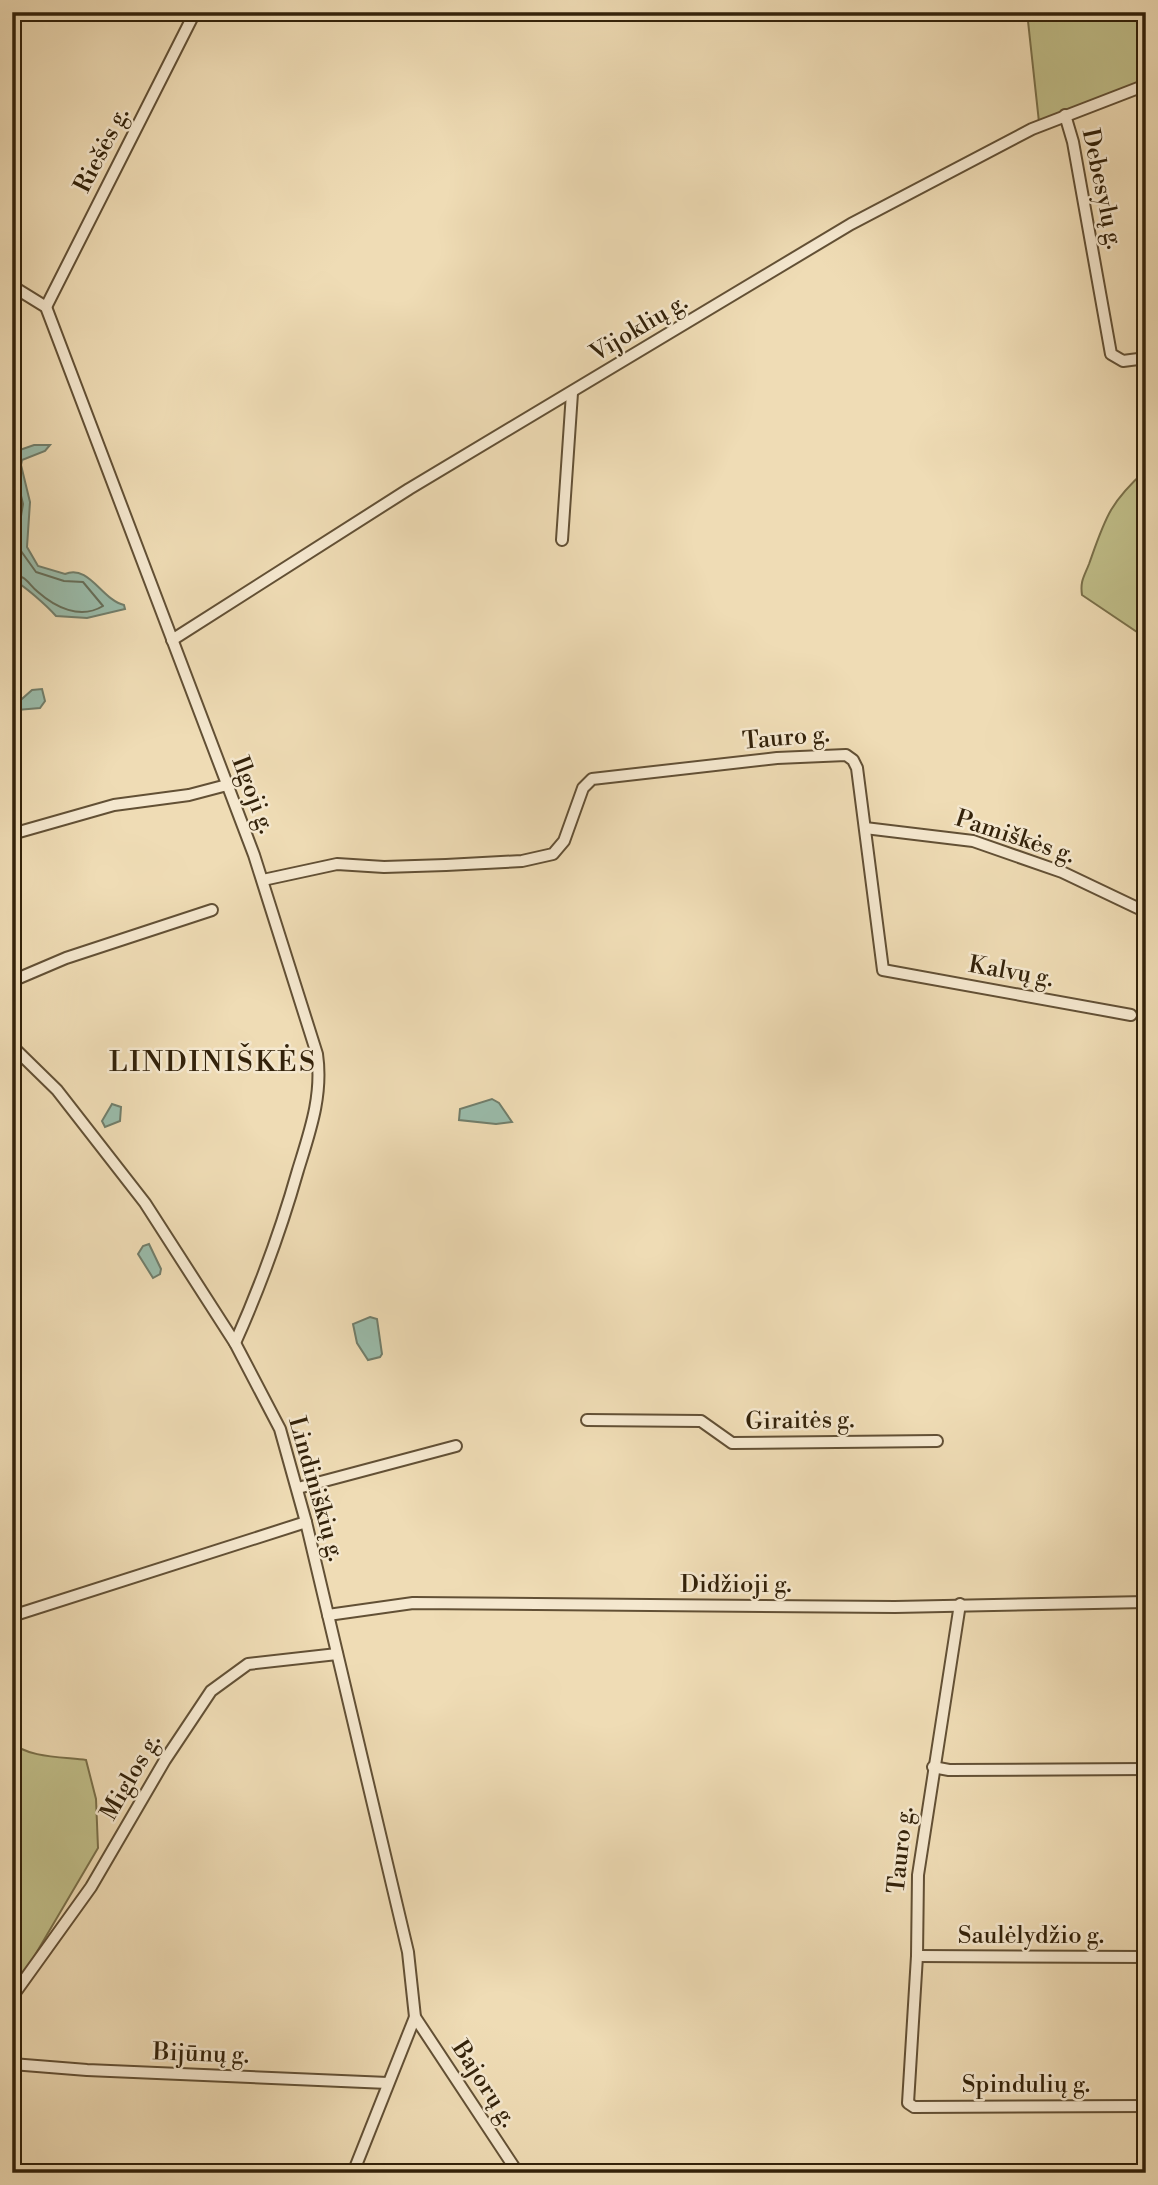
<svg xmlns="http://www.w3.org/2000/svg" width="1158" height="2185" font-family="'Libre Bodoni',serif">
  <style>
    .green { fill: #c0be89; stroke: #7a704a; stroke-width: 2 }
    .water { fill: #9abcab; stroke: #717e6b; stroke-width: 2 }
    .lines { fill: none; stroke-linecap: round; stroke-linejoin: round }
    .shore { stroke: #666f5a; stroke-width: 2 }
    .minor-casing { stroke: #625035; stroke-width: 14 }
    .minor { stroke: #f5e8cf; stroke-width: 10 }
    .labels { text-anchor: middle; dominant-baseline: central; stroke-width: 5; stroke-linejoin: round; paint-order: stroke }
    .street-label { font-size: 24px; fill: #33220a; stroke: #f5e8cf }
    .quarter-label { font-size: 28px; letter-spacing: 2px; fill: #33220a; stroke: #f5e8cf }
  </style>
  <rect width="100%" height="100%" fill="#efdcb5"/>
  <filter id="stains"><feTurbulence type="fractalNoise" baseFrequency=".00286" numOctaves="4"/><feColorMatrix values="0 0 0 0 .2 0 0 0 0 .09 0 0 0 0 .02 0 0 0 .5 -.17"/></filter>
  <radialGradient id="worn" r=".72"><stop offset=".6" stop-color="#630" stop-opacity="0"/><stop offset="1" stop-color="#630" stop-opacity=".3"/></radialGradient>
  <g class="green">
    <path d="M1027,12H1146V80L1039,122Z"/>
    <path d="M1146,470V634H1140L1082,595C1080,581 1084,577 1089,564C1105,519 1109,503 1146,470Z"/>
    <path d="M12,1742C26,1758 66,1757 86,1760L96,1799L98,1848L18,1984L12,1983Z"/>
  </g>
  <g class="water">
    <path d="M34,445H50L45,451L22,460L21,465L30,502L27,547L38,566L65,574C89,564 102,600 124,605L125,609L87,618L56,616C48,607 22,583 12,580L14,452Z"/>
    <path d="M42,689L45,701L40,708L17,710L14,706L32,690Z"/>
    <path d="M492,1099L499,1103L512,1122L496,1124L459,1120L460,1109Z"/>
    <path d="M112,1104L121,1107L120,1121L105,1127L102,1121Z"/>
    <path d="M149,1244L161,1269L160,1274L153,1278L138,1254L143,1246Z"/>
    <path d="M370,1317L377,1319L382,1354L380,1357L368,1360L357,1343L353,1324Z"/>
  </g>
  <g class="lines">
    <path class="shore" d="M12,459L23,504L18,534L21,551L36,572L64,581L83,582L103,606C80,620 55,607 38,592C28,584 27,576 12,574"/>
    <g class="minor-casing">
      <g id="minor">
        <path d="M1065,115L1073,142L1111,354L1123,361L1146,358"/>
        <path d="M12,286L46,307L254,855L317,1054C323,1095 310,1131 298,1170C281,1230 260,1287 235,1343"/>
        <path d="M46,307L195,12"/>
        <path d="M562,540L572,393"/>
        <path d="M172,640L409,489L851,224L1032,129L1146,85"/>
        <path d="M865,828L973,841L1062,872L1146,912"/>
        <path d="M12,834L114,805L189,795L227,785"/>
        <path d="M263,880L337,864L384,867L446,865L522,861L553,854L564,841L583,788L592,779L777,758L846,755L853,760L857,768L883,970L1131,1015"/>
        <path d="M12,981L66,958L212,910"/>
        <path d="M12,1046L57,1090L145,1203L235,1343L280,1429L306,1522L408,1952L415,2017L518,2173"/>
        <path d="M587,1420L701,1421L732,1443L937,1441"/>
        <path d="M298,1488L456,1446"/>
        <path d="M960,1604L918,1875L917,1956L908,2103L914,2107L1146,2106"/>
        <path d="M328,1615L413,1603L895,1607L1146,1602"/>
        <path d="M12,1616L306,1522"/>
        <path d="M933,1767L949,1770L1146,1769"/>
        <path d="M917,1956L1146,1957"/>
        <path d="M12,1997L91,1887L165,1760L211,1691L248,1664L337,1654"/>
        <path d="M12,2064L87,2070L388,2083"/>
        <path d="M353,2173L415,2017"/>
      </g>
    </g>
    <use href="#minor" class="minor"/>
  </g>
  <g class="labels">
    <g class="street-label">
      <text transform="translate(102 150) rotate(-63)">Riešės g.</text>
      <text transform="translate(1102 189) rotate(78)">Debesylų g.</text>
      <text transform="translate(639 328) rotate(-31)">Vijoklių g.</text>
      <text transform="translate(786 738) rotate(-5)">Tauro g.</text>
      <text transform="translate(253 795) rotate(69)">Ilgoji g.</text>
      <text transform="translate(1015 837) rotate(18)">Pamiškės g.</text>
      <text transform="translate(1011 972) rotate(10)">Kalvų g.</text>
      <text transform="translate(800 1421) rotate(-1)">Giraitės g.</text>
      <text transform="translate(316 1489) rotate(74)">Lindiniškių g.</text>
      <text x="736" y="1585">Didžioji g.</text>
      <text transform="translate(131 1777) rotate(-60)">Miglos g.</text>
      <text transform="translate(901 1850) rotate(-84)">Tauro g.</text>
      <text x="1031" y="1936">Saulėlydžio g.</text>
      <text transform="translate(201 2054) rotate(2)">Bijūnų g.</text>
      <text transform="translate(484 2084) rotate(57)">Bajorų g.</text>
      <text x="1026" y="2085">Spindulių g.</text>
    </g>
    <g class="quarter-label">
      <text x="213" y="1062">LINDINIŠKĖS</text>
    </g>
  </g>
  <rect width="1158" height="2185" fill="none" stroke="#efdcb5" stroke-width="42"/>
  <rect x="14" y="14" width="1130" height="2157" fill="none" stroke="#33220a" stroke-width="3.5"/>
  <rect x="21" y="21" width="1116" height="2143" fill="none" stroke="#33220a" stroke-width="2"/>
  <rect width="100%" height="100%" filter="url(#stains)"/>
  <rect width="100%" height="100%" fill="url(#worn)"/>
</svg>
